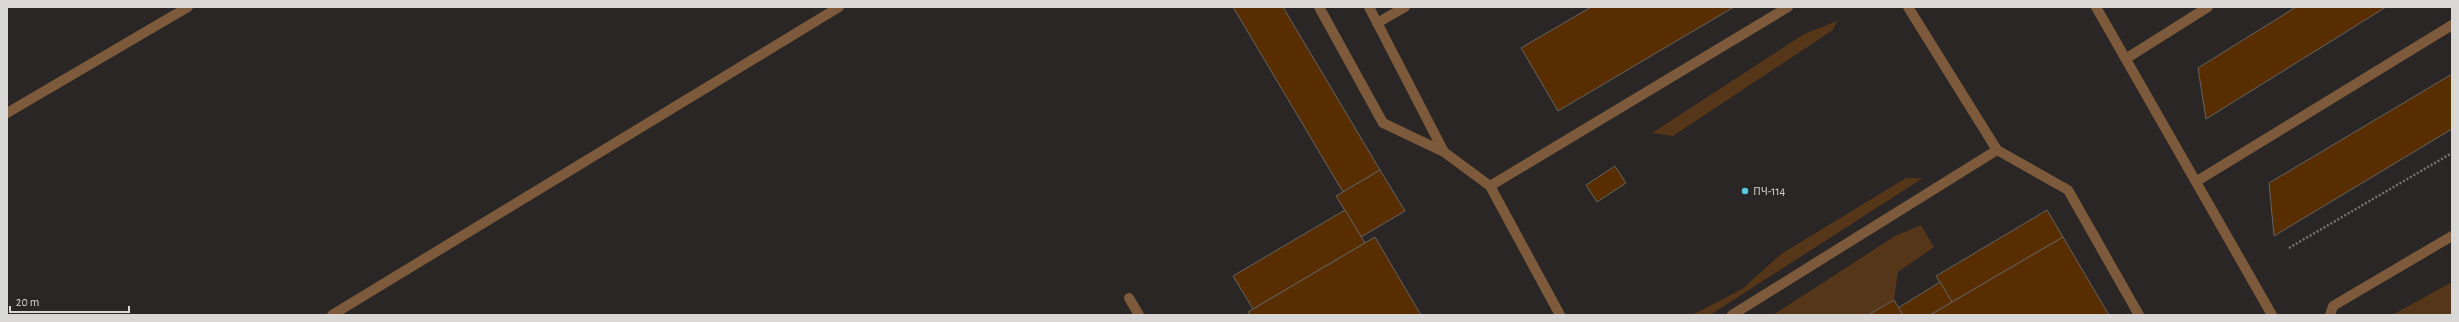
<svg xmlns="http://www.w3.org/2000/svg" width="2459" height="322" font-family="'Alegreya Sans',sans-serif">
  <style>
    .green { fill: #563618 }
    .building { fill: #582e00; stroke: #656361 }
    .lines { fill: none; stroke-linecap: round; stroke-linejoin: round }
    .path { stroke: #767472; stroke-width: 2.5; stroke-dasharray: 2 2; stroke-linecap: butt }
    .service { stroke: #7d5a3b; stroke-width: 10 }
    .poi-dot { fill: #55cadf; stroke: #292625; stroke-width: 1.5 }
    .labels { text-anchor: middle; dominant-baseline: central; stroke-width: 3.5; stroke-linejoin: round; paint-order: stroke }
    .poi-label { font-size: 12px; fill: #d9d8d6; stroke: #292625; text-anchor: start }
  </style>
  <rect width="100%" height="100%" fill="#292625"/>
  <g class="green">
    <path d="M1837,21L1833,30L1673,136L1652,133L1804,34Z"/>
    <path d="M1906,178H1923L1710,315H1692L1742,289L1781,254Z"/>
    <path d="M1921,225L1934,247L1898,272L1894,300L1868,315H1773L1895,236Z"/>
    <path d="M2452,282V315H2392Z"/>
  </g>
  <g class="building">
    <path d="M1233,7H1283L1380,170L1343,192Z"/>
    <path d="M1591,7H1734L1558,111L1521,48Z"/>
    <path d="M2296,7H2386L2206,119L2198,68Z"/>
    <path d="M2452,74V129L2274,236L2269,183Z"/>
    <path d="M1615,166L1626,183L1597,202L1586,185Z"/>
    <path d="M1380,170L1405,211L1361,237L1336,196Z"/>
    <path d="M1345,210L1365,243L1253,309L1233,276Z"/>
    <path d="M2047,210L2063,237L1952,302L1936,276Z"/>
    <path d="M1375,237L1421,315H1250L1248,312Z"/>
    <path d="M2063,237L2109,315H1930L1952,302Z"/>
    <path d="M1940,282L1952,302L1930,315H1903L1898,308Z"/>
    <path d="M1894,300L1903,315H1868Z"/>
  </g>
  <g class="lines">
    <path class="path" d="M2289,248L2452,153"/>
    <g class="service">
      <path d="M1319,7L1383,123L1444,152"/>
      <path d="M1369,7L1444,152L1490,186L1560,315"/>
      <path d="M1908,7L1997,150L2068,190L2139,315"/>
      <path d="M2096,7L2272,315"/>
      <path d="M1377,23L1405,7"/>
      <path d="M2127,58L2208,7"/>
      <path d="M7,113L188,7"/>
      <path d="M2197,181L2452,25"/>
      <path d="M1490,186L1788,7"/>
      <path d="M1129,298L1139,315"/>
      <path d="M332,315L839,7"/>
      <path d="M1732,315L1997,150"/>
      <path d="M2330,315L2333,306L2452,236"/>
    </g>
  </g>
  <circle class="poi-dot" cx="1745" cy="191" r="4"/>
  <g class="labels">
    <g class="poi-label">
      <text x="1753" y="191">ПЧ-114</text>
    </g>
  </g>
  <rect width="2459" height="322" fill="none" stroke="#d9d8d6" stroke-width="16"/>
  <path d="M10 306v6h119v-6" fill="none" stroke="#d9d8d6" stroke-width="2"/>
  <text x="16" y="306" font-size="12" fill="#d9d8d6" stroke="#292625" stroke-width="3" paint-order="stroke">20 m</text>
</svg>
